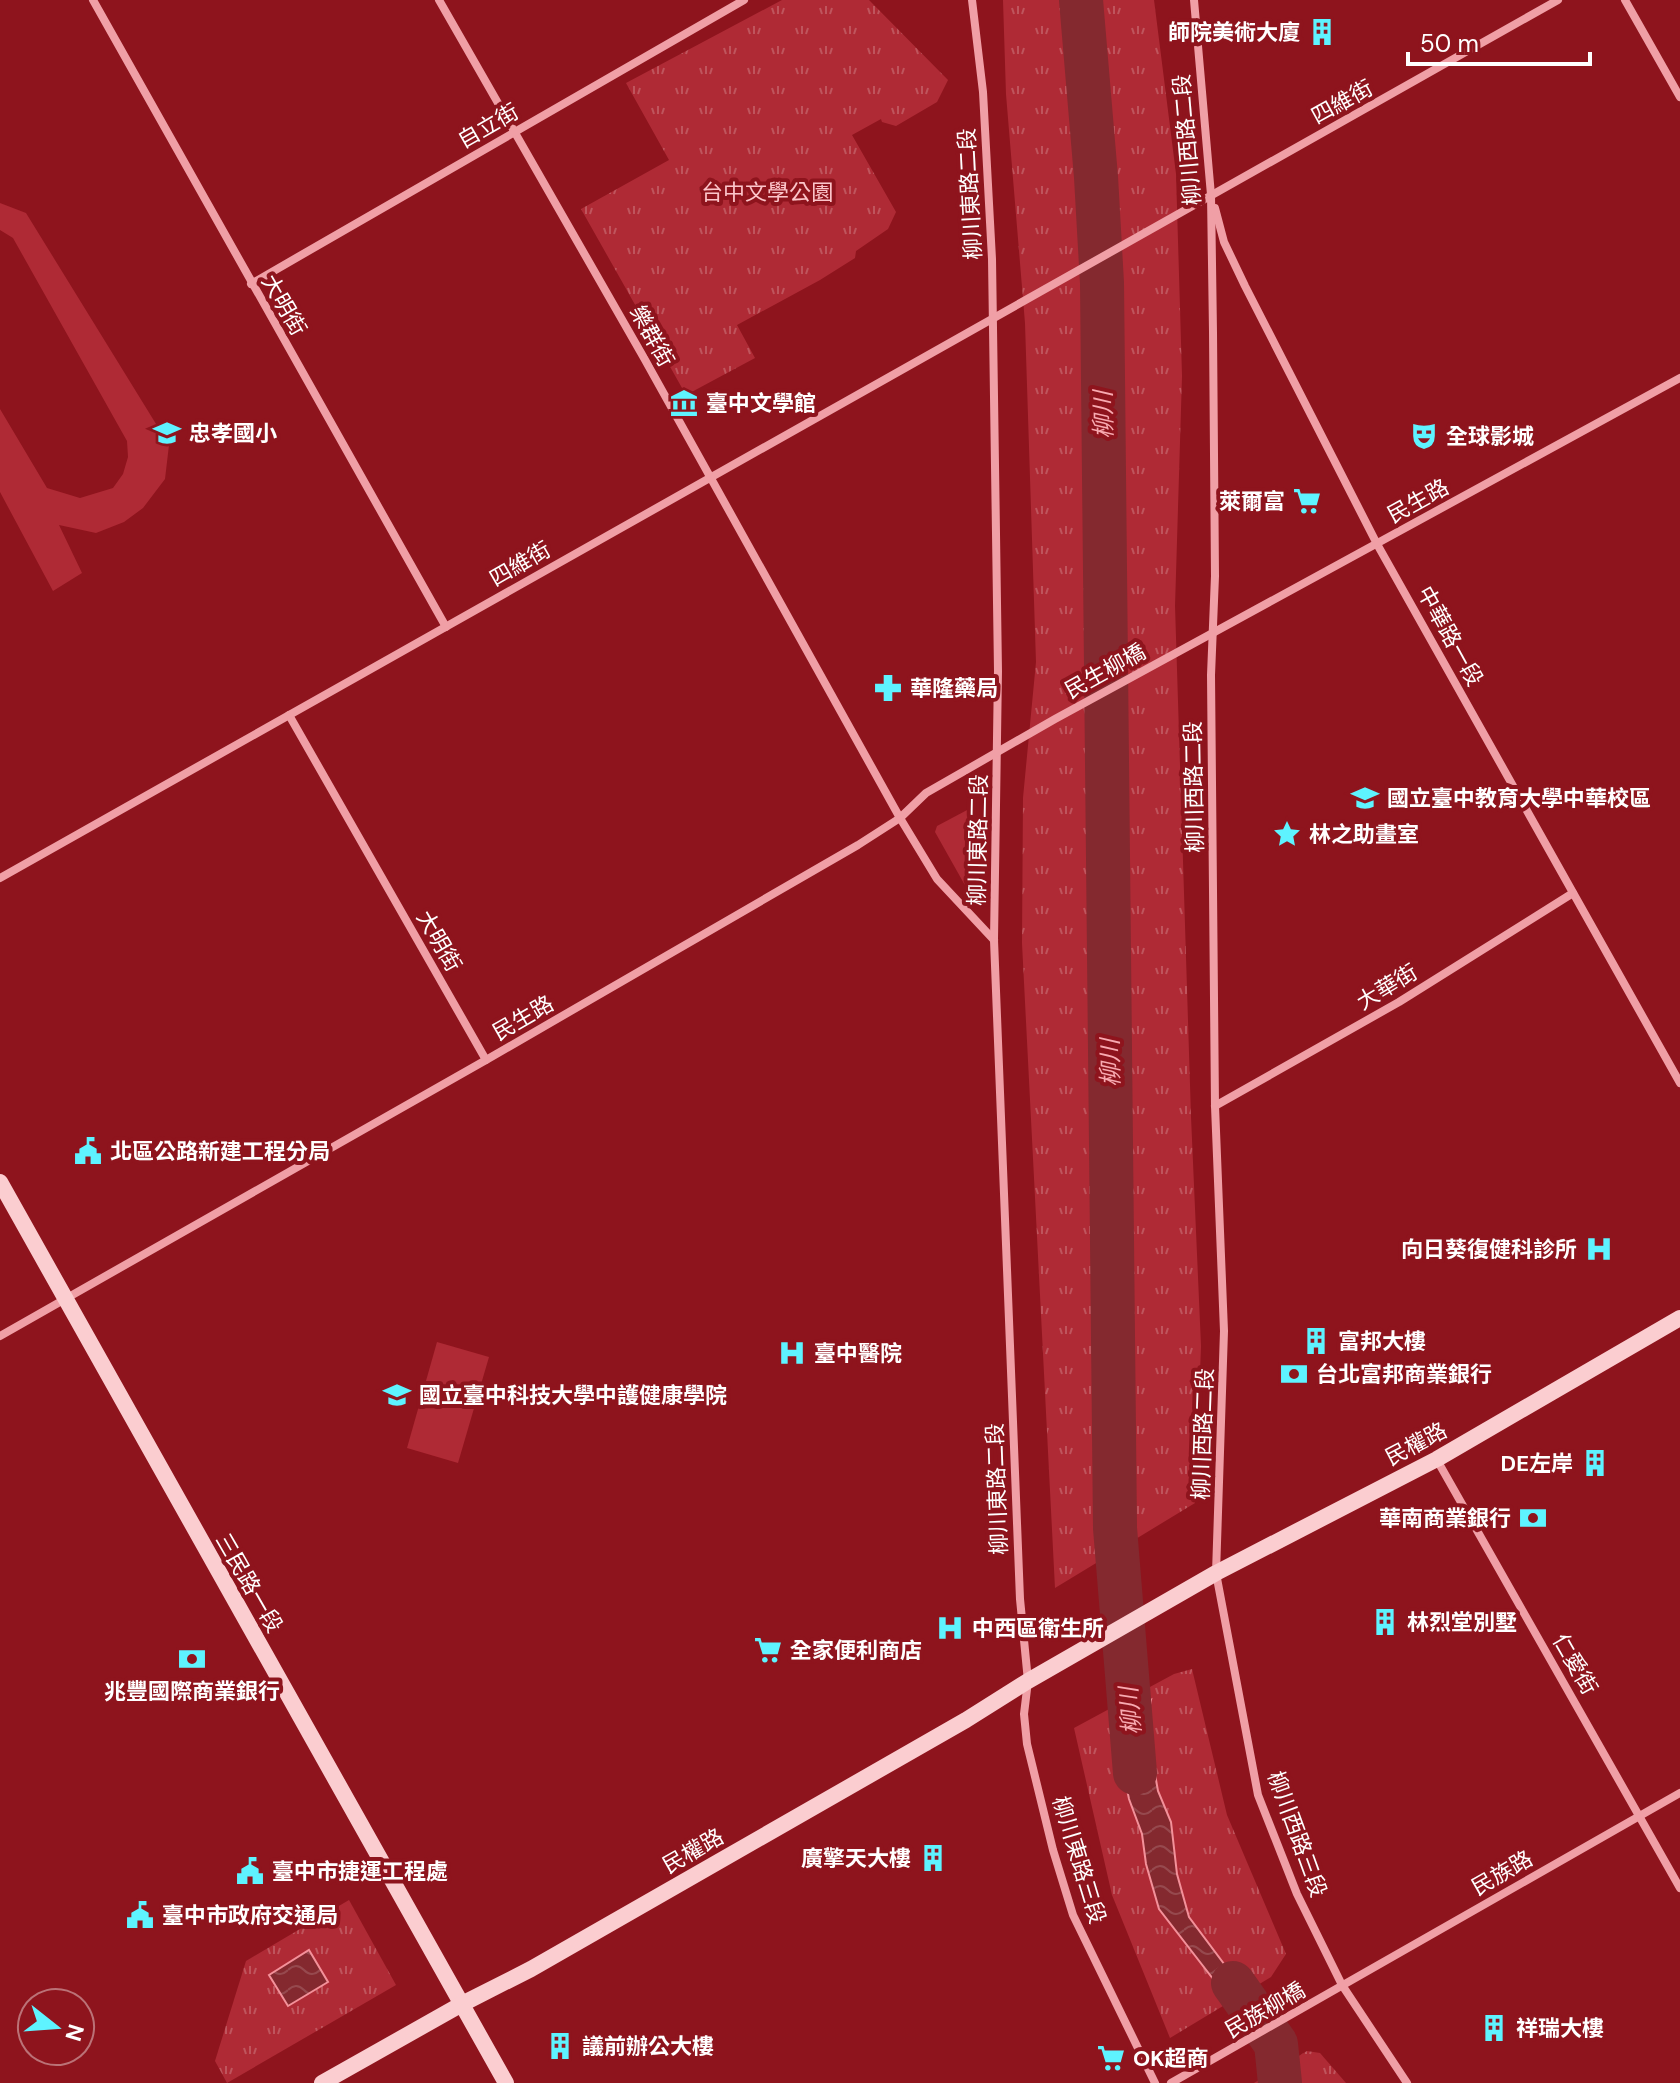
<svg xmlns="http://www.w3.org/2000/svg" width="1680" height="2083" font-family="'DM Sans','Noto Sans TC',sans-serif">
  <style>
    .grass { fill: #af2a35 }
    .park { fill: url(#park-tufts) }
    .water { fill: url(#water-waves); stroke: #f3919a; stroke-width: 2 }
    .pier { fill: #8e141d }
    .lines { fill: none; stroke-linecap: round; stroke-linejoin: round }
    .river { stroke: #84292f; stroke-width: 44 }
    .street { stroke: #f09fa6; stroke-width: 8 }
    .secondary { stroke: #fbcdd0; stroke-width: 16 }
    .labels { text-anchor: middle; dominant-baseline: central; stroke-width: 8; stroke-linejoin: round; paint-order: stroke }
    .poi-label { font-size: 22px; font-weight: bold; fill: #fff; stroke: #8e141d; text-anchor: start }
    .street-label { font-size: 22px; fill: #fff; stroke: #8e141d }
    .park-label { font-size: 22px; fill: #fcc5ca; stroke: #8e141d }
    .water-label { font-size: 24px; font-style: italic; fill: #f8aab1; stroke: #8e141d }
  </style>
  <defs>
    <pattern id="park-tufts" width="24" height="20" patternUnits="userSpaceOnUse" patternTransform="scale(2)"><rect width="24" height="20" fill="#af2a35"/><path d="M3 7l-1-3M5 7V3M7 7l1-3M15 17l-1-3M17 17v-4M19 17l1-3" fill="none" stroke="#bf555d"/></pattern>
    <pattern id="water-waves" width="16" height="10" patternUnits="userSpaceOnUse" patternTransform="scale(2)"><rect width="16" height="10" fill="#84292f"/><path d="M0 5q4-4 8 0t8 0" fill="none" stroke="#96494e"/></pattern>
  </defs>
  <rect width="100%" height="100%" fill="#8e141d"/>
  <g class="grass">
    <path d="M0,203L26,213L169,445L165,479L143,508L124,522L96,533L59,525L82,573L53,591L0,492V409L47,488L80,498L113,488L123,474L128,457L127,441L13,238L0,230Z"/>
    <path d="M969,809H973L975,817L977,888L975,895L971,896L935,832L937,826Z"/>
    <path d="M437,1342L489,1357L458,1463L407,1448Z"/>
  </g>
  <g class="park">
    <path d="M782,0H869L948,80L937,102L896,126L882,122L881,119L852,135L896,212L888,229L856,251L855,258L820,280L737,325L755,358L686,395L581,209L669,160L626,83Z"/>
    <path d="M1003,0H1154L1176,174L1182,376L1175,606L1191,1117L1201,1346L1195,1503L1055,1588L1022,943L1023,798L1036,662L1025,323L1006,94Z"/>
    <path d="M1192,1669L1227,1815L1286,1954L1271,1977L1170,2038L1112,1895L1074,1728L1174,1674Z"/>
    <path d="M349,1900L396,1985L227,2083L215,2061L246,1961Z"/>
    <path d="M1307,2051L1320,2053L1346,2083H1254Z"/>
  </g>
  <g class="water">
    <path d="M1151,1700L1146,1724L1158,1791L1171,1822L1177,1874L1189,1917L1248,1996L1295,2083H1273L1227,1997L1159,1909L1146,1864L1142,1834L1129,1799L1114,1726Z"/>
    <path d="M309,1950L328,1982L288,2006L269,1975Z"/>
  </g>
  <path class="pier" d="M1252,1994L1287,2059L1263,2073L1228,2008Z"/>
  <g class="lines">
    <g class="river">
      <path d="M1081,0L1096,177L1102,283L1115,1528L1135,1773"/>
      <path d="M1233,1983L1276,2044L1280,2083"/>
    </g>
    <g class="street">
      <path d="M93,0L446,627"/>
      <path d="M439,0L644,358L900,818L937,879L994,940"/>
      <path d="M972,0L983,92L992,259L998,671L994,940L1020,1599L1028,1681L1024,1714L1027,1744L1053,1850L1073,1915L1155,2083"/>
      <path d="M1194,0L1211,195L1213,332L1215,576L1211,675L1215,1106L1224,1331L1216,1573L1258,1795L1297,1894L1342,1985L1407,2083"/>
      <path d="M1625,0L1680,97"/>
      <path d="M1215,208L1224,242L1245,286L1377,544L1680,1083"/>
      <path d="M251,284L744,0"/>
      <path d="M289,715L486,1060"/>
      <path d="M0,878L1558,0"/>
      <path d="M1215,1106L1399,1002L1573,893"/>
      <path d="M0,1336L486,1060L858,845L900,818L926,793L1055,719L1680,378"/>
      <path d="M1437,1460L1680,1888"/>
      <path d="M1171,2083L1680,1793"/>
    </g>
    <g class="secondary">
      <path d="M0,1182L506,2083"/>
      <path d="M322,2083L462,2004L531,1969L966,1720L1028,1681L1216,1573L1437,1459L1680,1318"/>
    </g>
  </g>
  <defs>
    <g id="building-bare" transform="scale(2.16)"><path d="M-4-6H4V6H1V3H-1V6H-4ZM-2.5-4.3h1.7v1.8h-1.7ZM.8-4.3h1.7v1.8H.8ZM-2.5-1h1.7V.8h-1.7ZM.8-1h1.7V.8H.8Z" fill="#5ef3ff" stroke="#8e141d" stroke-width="2.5" paint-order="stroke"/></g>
    <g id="museum-bare" transform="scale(2.16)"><path d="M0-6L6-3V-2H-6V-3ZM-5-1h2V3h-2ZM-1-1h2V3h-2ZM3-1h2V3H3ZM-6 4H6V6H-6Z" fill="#5ef3ff" stroke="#8e141d" stroke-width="2.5" paint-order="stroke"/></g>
    <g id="school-bare" transform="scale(2.16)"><path d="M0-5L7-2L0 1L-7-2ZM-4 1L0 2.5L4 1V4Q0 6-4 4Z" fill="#5ef3ff" stroke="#8e141d" stroke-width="2.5" paint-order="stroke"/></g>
    <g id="theatre-bare" transform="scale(2.16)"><path d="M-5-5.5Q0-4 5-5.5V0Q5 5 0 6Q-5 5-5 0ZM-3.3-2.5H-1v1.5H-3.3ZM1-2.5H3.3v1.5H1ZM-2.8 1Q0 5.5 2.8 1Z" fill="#5ef3ff" stroke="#8e141d" stroke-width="2.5" paint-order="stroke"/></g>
    <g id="supermarket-bare" transform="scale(2.16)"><path d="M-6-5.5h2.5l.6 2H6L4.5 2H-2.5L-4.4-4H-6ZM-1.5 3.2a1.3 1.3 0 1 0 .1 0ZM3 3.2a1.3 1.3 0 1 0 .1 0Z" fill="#5ef3ff" stroke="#8e141d" stroke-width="2.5" paint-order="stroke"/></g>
    <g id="pharmacy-bare" transform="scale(2.16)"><path d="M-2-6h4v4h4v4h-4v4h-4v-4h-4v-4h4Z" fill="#5ef3ff" stroke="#8e141d" stroke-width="2.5" paint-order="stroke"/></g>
    <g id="university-bare" transform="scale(2.16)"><path d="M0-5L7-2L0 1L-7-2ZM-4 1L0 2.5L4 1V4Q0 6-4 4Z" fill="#5ef3ff" stroke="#8e141d" stroke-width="2.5" paint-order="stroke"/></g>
    <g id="sight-bare" transform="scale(2.16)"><path d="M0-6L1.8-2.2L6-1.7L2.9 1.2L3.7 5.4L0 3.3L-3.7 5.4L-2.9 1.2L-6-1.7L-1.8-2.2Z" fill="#5ef3ff" stroke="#8e141d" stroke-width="2.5" paint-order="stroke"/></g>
    <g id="civic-bare" transform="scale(2.16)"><path d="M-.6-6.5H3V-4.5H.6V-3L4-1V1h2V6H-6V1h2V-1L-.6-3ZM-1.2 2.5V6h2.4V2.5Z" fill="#5ef3ff" stroke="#8e141d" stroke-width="2.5" paint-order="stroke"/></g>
    <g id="hospital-bare" transform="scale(2.16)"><path d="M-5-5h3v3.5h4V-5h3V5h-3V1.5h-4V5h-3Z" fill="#5ef3ff" stroke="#8e141d" stroke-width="2.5" paint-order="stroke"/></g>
    <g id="bank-bare" transform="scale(2.16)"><path d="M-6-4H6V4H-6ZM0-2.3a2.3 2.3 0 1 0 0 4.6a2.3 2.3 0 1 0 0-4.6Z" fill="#5ef3ff" stroke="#8e141d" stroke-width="2.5" paint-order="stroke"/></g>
  </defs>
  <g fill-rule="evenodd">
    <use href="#building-bare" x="1322" y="32"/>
    <use href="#museum-bare" x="684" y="403"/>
    <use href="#school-bare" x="167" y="433"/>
    <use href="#theatre-bare" x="1424" y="436"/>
    <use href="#supermarket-bare" x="1307" y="501"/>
    <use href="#pharmacy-bare" x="888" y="688"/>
    <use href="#university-bare" x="1365" y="798"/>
    <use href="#sight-bare" x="1287" y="834"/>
    <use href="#civic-bare" x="88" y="1151"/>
    <use href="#hospital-bare" x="1599" y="1249"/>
    <use href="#building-bare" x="1316" y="1341"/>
    <use href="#hospital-bare" x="792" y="1353"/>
    <use href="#bank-bare" x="1294" y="1374"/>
    <use href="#university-bare" x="397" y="1395"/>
    <use href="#building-bare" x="1595" y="1463"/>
    <use href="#bank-bare" x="1533" y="1518"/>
    <use href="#building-bare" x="1385" y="1622"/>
    <use href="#hospital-bare" x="950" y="1628"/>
    <use href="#supermarket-bare" x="768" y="1650"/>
    <use href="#bank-bare" x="192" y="1659"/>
    <use href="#building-bare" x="933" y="1858"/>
    <use href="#civic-bare" x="250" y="1871"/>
    <use href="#civic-bare" x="140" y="1915"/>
    <use href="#building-bare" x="1494" y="2028"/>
    <use href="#building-bare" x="560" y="2046"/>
    <use href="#supermarket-bare" x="1111" y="2058"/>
  </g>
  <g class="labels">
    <g class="poi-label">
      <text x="1300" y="32" text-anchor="end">師院美術大廈</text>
      <text x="706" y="403">臺中文學館</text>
      <text x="189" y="433">忠孝國小</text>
      <text x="1446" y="436">全球影城</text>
      <text x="1285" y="501" text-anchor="end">萊爾富</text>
      <text x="910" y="688">華隆藥局</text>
      <text x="1387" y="798">國立臺中教育大學中華校區</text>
      <text x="1309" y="834">林之助畫室</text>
      <text x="110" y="1151">北區公路新建工程分局</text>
      <text x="1577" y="1249" text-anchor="end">向日葵復健科診所</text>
      <text x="1338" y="1341">富邦大樓</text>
      <text x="814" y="1353">臺中醫院</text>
      <text x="1316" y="1374">台北富邦商業銀行</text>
      <text x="419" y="1395">國立臺中科技大學中護健康學院</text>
      <text x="1573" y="1463" text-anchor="end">DE左岸</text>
      <text x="1511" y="1518" text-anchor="end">華南商業銀行</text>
      <text x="1407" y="1622">林烈堂別墅</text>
      <text x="972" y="1628">中西區衛生所</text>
      <text x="790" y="1650">全家便利商店</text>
      <text x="192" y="1691" text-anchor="middle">兆豐國際商業銀行</text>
      <text x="911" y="1858" text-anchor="end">廣擎天大樓</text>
      <text x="272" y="1871">臺中市捷運工程處</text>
      <text x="162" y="1915">臺中市政府交通局</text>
      <text x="1516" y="2028">祥瑞大樓</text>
      <text x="582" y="2046">議前辦公大樓</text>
      <text x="1133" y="2058">OK超商</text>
    </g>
    <g class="street-label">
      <text transform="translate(1342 102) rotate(-29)">四維街</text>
      <text transform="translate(488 126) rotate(-30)">自立街</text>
      <text transform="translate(1187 140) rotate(-95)">柳川西路二段</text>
      <text transform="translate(970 194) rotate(-93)">柳川東路二段</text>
      <text transform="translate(284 305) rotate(60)">大明街</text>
      <text transform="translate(652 336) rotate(61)">樂群街</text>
      <text transform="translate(1418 501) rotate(-29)">民生路</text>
      <text transform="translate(520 564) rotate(-30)">四維街</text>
      <text transform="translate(1450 636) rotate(61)">中華路一段</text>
      <text transform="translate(1105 671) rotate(-29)">民生柳橋</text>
      <text transform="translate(1194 787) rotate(-91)">柳川西路二段</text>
      <text transform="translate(978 840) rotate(-89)">柳川東路二段</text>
      <text transform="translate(439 941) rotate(60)">大明街</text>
      <text transform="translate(1387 987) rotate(-31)">大華街</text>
      <text transform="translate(523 1018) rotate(-30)">民生路</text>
      <text transform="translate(1203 1434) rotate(-88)">柳川西路二段</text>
      <text transform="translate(1416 1444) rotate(-28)">民權路</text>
      <text transform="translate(997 1489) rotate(-92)">柳川東路二段</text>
      <text transform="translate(249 1583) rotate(60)">三民路一段</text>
      <text transform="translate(1575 1664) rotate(60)">仁愛街</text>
      <text transform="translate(1297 1834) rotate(70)">柳川西路三段</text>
      <text transform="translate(693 1851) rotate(-30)">民權路</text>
      <text transform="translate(1079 1860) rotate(73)">柳川東路三段</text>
      <text transform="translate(1502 1873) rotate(-30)">民族路</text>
      <text transform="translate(1265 2010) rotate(-30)">民族柳橋</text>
    </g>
    <g class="park-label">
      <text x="767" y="192">台中文學公園</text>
    </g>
    <g class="water-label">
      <text transform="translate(1103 415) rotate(-91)">柳川</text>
      <text transform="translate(1110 1063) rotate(-91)">柳川</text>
      <text transform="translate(1130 1711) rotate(-95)">柳川</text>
    </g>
  </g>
  <g transform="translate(56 2027) rotate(107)"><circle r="38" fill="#8e141d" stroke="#bb7277" stroke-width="2"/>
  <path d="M0-6L14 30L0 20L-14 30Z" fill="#5ef3ff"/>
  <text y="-12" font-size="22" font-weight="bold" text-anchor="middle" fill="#ffffff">N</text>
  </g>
  <path d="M1408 52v12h182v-12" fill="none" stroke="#ffffff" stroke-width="4"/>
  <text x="1420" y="52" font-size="24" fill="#ffffff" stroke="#8e141d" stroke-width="6" paint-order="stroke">50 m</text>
</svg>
